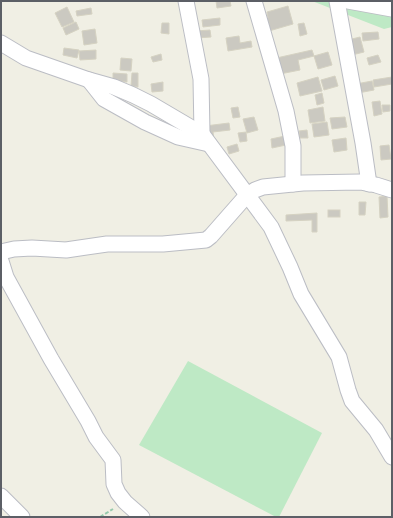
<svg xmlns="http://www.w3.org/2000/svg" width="393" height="518" font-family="Commissioner,sans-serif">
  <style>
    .green { fill: #bee9c5 }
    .building { fill: #cbc9c1; stroke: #d5d2c2 }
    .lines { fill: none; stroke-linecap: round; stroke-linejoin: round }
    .street-casing { stroke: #bbbdc4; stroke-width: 17 }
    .path { stroke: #96caad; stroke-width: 2; stroke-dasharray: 4 2; stroke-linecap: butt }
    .street { stroke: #fff; stroke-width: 15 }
  </style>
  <rect width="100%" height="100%" fill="#f0efe4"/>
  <g class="green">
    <path d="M312,1H392V27L384,29Z"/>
    <path d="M188,361L322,433L279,517H276L139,445Z"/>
  </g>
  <g class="building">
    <path d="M216,1H230L231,6L217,8Z"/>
    <path d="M288,6L293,24L269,31L266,19L268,18L267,12Z"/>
    <path d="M67,7L74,22L62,27L55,13Z"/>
    <path d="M91,8L92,14L77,16L76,11Z"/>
    <path d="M220,18V25L203,27L202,20Z"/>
    <path d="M76,22L79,29L66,35L63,28Z"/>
    <path d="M162,23H169V34L161,33Z"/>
    <path d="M304,23L307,34L300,36L298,24Z"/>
    <path d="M95,29L97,43L84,45L82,31Z"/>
    <path d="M210,30L211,37L196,38V31Z"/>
    <path d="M378,32L379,39L363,41L362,33Z"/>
    <path d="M239,36L240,43L251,41L252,47L228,51L226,38Z"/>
    <path d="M360,37L364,52L348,56L344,41Z"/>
    <path d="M64,48L79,50L77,58L63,55Z"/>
    <path d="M96,50V59L80,60L79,51Z"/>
    <path d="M312,50L314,56L298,60L300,70L275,75L272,59Z"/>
    <path d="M328,52L332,65L318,69L314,56Z"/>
    <path d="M161,54L162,60L153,62L151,57Z"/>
    <path d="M378,55L381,62L369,65L367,58Z"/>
    <path d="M121,58L132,59L131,71L120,70Z"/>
    <path d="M113,73L127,74V82L113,81Z"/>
    <path d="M132,73H138V87L131,86Z"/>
    <path d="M335,76L338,86L324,90L321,80Z"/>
    <path d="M318,77L322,91L300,96L297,83Z"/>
    <path d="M392,77V84L374,87L373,80Z"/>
    <path d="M372,81L374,90L358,93L356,84Z"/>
    <path d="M163,82V91L152,92L151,84Z"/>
    <path d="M322,93L324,103L317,105L315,95Z"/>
    <path d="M380,101L382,114L374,116L372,102Z"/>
    <path d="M382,105H390V111L383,112Z"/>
    <path d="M238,107L240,117L233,118L231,108Z"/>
    <path d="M323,107L325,121L310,123L308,110Z"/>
    <path d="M254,117L258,130L247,133L243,119Z"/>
    <path d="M345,117L347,127L332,129L330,118Z"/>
    <path d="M327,122L329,135L314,137L312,124Z"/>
    <path d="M229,123L230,130L213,132L214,140L205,126Z"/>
    <path d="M307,130L308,138H300L299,131Z"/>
    <path d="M246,132L247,141L240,142L238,133Z"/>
    <path d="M285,136L286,145L272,148L271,139Z"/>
    <path d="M346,138L347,150L334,152L332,140Z"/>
    <path d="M237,144L239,151L229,154L227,147Z"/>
    <path d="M389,145L391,159L381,160L380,146Z"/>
    <path d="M387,196L388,217L380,218L379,197Z"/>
    <path d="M359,202H366L365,215H359Z"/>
    <rect x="328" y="210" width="12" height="7"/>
    <path d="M317,213V232H312V220L286,221V215Z"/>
  </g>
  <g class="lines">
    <g class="street-casing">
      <g id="street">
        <path d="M186,1L201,79L202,134"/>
        <path d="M254,1L286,111L293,146V184"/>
        <path d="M337,1L363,143L369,184"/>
        <path d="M348,1L392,9"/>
        <path d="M1,43L26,58L89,80L114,87L133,95L151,104L202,134L271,227L290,267L301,294L339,357L348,390L352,401L376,430L392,457"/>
        <path d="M89,80L104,99L145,122L178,137L209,144"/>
        <path d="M1,252L14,249L32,248L66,250L107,244H163L206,240L211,236L247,195L255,190L263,187L303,183L360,182L376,185L392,190"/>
        <path d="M1,261L6,277L51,359L88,421L96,437L113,460L114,484L118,493L125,502L142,517"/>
        <path d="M1,496L22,517"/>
      </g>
    </g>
    <path class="path" d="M100,517L113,509"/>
    <use href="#street" class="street"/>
  </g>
  <rect width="393" height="518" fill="none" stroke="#5c5f66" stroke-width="4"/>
</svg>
